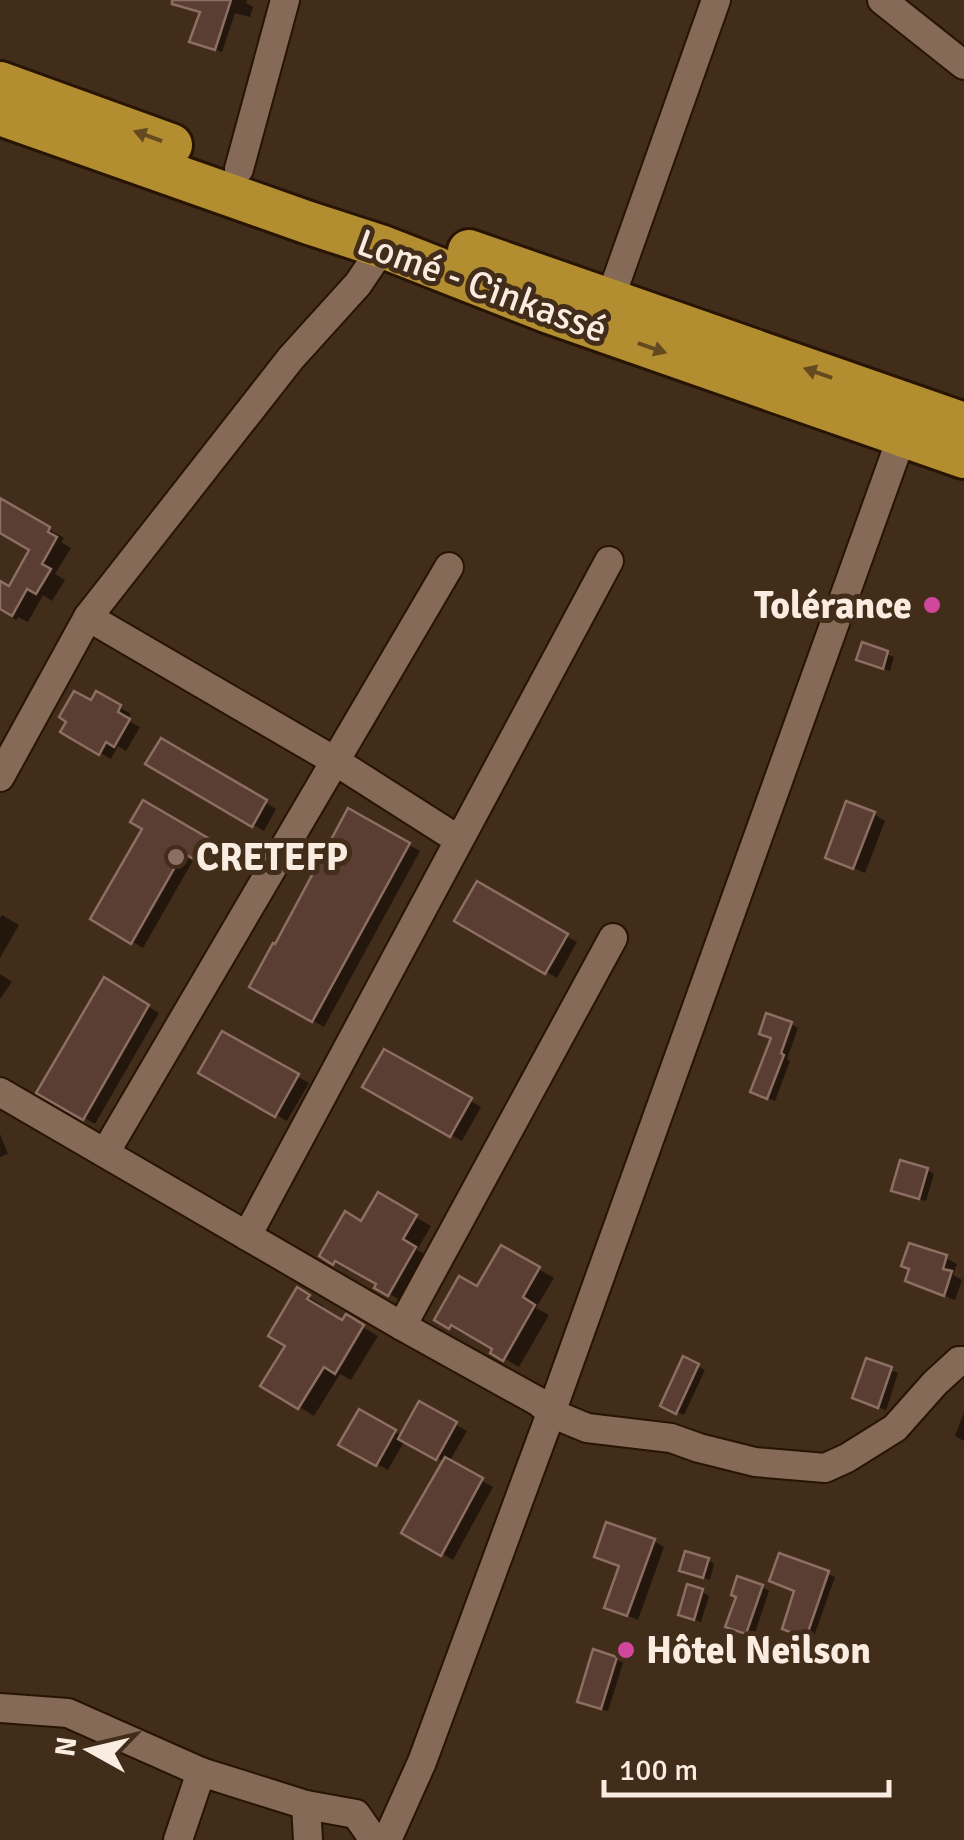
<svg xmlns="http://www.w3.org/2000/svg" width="964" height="1840" font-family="Signika,sans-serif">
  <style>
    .shadow { fill: #0007 }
    .building { fill: #5a3d33; stroke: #8d6e63; stroke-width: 2.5 }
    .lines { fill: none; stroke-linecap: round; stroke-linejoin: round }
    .minor-casing { stroke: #281403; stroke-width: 32 }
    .highway-casing { stroke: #281403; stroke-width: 48 }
    .minor { stroke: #846a57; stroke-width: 28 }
    .highway { stroke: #b38e30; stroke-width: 42 }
    .oneway { fill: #644921 }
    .hotel-dot { fill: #d1479c; stroke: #422c1a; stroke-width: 4 }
    .education-dot { fill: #8d6e63; stroke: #422c1a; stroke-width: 4 }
    .labels { text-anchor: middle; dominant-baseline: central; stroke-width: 10; stroke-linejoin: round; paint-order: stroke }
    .street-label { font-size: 38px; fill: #fbece1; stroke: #422c1a }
    .poi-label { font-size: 38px; font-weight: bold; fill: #fbece1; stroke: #422c1a; text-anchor: start }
  </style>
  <rect width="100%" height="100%" fill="#422c1a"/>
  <g class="shadow">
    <path d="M203,0H247L246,3L253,7L250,17L235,13L222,52L199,44Z"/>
    <path d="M0,501L64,538L61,542L71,548L55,574L65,580L52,601L43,595L28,622L18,617L16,620L0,611V583L10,589L33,549L0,530Z"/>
    <path d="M863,646L894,657L890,671L866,663Z"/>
    <path d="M97,694L131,714L127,720L140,727L126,751L118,746L111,759L63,731L92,704Z"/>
    <path d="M161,742L276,809L264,831L149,763Z"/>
    <path d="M144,803L234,856L224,874L195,857L143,948L93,918L146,828Z"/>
    <path d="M349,811L420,851L324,1027L252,986Z"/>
    <path d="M874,814L885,821L865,873L828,857Z"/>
    <path d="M478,885L577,942L557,978L458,920Z"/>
    <path d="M2,915L19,925L0,958V918Z"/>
    <path d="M0,974L12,982L0,999Z"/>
    <path d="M105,980L159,1013L95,1124L39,1092Z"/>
    <path d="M791,1024L798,1028L787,1059L790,1061L775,1101L760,1095Z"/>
    <path d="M223,1034L309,1083L287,1121L202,1072Z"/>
    <path d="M385,1052L481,1107L462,1141L365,1086Z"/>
    <path d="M0,1134L8,1154L0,1157Z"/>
    <path d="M927,1170L934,1174L926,1201L901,1194Z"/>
    <path d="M379,1196L431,1226L417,1250L430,1257L404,1302L377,1287L379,1283L351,1267L349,1271L322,1256L362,1224Z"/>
    <path d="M502,1248L554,1278L536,1308L549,1315L519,1367L493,1352L496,1348L467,1332L465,1335L438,1319L478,1290Z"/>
    <path d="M946,1258L957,1264L953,1275L962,1280L955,1300L919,1286L912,1269Z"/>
    <path d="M298,1290L323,1306L321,1310L343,1323L347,1318L378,1336L351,1380L340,1374L314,1416L264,1385L288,1345Z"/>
    <path d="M684,1359L705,1370L684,1415L670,1409Z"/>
    <path d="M867,1361L898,1373L886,1410L861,1401Z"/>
    <path d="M420,1404L467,1431L449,1462L493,1487L453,1560L405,1532L445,1462L405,1440L388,1470L342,1444L360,1412L402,1436Z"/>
    <path d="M964,1412V1441L955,1436Z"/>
    <path d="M654,1541L664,1547L638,1620L607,1607L622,1567L597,1556Z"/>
    <path d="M781,1556L835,1577L813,1639L792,1632L797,1591Z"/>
    <path d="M708,1560L714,1564L710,1580L689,1573Z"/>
    <path d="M762,1587L769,1591L754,1636L735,1630L739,1597Z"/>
    <path d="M702,1592L709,1596L701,1622L688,1618Z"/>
    <path d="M616,1659L623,1663L608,1711L587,1705Z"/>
  </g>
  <g class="building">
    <path d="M172,0H231L215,50L189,42L200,12L172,4Z"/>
    <path d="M0,498L50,527L48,532L57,537L42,564L51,569L36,594L27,589L12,616L0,609V581L9,586L29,550L0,533Z"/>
    <path d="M862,642L888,651L883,669L856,660Z"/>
    <path d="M74,691L91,700L96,691L121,705L118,712L130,719L114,747L106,742L99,755L60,732L66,722L59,717Z"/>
    <path d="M161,738L267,800L252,827L145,764Z"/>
    <path d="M143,800L225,848L212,870L183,853L131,944L90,919L142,829L130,822Z"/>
    <path d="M846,801L875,812L853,869L825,858Z"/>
    <path d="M348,808L410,843L312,1022L249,987L273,943L275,944Z"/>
    <path d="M477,881L568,934L545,974L454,921Z"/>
    <path d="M104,977L149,1005L83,1120L36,1093Z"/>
    <path d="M766,1013L792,1022L781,1053L784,1055L767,1099L750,1092L771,1038L759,1034Z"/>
    <path d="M222,1031L299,1074L275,1117L198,1073Z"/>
    <path d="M384,1049L472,1098L450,1137L362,1087Z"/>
    <path d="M900,1160L928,1168L919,1199L891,1191Z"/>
    <path d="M378,1192L417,1215L403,1239L416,1247L388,1296L374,1288L376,1284L335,1261L333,1265L319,1256L345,1211L361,1221Z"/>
    <path d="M909,1243L947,1255L943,1269L952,1271L944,1296L905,1281L909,1269L901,1266Z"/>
    <path d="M501,1245L540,1267L523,1297L535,1305L503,1361L490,1353L492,1349L451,1325L449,1329L434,1320L459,1276L477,1286Z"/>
    <path d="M297,1287L310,1295L307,1299L342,1320L346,1314L364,1325L335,1374L324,1367L298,1409L260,1386L285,1346L268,1336Z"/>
    <path d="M683,1356L699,1364L676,1414L660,1406Z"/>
    <path d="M866,1358L892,1367L878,1408L852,1398Z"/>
    <path d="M419,1401L457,1422L436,1460L398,1439Z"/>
    <path d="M359,1409L396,1430L376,1466L338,1445Z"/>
    <path d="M445,1457L483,1478L441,1556L401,1533Z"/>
    <path d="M606,1522L655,1539L627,1616L604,1608L619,1566L594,1557Z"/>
    <path d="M685,1551L709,1558L703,1578L679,1571Z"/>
    <path d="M779,1553L829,1571L806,1638L782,1629L794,1591L769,1581Z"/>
    <path d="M737,1576L763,1585L746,1634L725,1627L736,1597L731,1595Z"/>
    <path d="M687,1584L703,1589L694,1620L678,1615Z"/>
    <path d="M593,1649L617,1657L601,1709L577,1702Z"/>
  </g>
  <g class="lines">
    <g class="minor-casing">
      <g id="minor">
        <path d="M882,0L964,65"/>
        <path d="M239,169L285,0"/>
        <path d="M610,299L716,0"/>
        <path d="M88,617L335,761L459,840"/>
        <path d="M0,777L88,617L291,358L358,284L383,247"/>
        <path d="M0,1092L402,1326L539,1402L551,1413L587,1428L671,1438L699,1448L755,1462L825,1468L847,1458L895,1428L935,1383L959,1361H964"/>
        <path d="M105,1153L449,567"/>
        <path d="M247,1236L609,561"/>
        <path d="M402,1326L613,938"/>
        <path d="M0,1708L68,1713L201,1772L306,1805L308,1840"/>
        <path d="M306,1805L356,1814L374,1840"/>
        <path d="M178,1840L201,1772"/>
        <path d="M387,1840L422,1762L551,1413L902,436"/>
      </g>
    </g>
    <g class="highway-casing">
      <g id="highway">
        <path d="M0,83L171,145"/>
        <path d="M0,114L309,223L383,247L549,312L964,457"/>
        <path d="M469,251L964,424"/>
      </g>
    </g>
    <use href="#minor" class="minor"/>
    <use href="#highway" class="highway"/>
  </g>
  <defs><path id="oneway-solid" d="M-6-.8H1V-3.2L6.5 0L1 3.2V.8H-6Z" transform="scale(2.5)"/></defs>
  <g class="oneway">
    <use href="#oneway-solid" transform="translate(148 136) rotate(-160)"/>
    <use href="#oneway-solid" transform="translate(652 348) rotate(19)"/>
    <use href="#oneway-solid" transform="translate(818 373) rotate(-161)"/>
  </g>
  <g class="hotel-dot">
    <circle cx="932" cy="605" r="10"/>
    <circle cx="626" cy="1650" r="10"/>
  </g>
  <circle class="education-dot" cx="176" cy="857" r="10"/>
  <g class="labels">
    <g class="street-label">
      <text transform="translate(482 286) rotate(20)">Lomé - Cinkassé</text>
    </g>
    <g class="poi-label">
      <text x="912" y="605" text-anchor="end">Tolérance</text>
      <text x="196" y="857">CRETEFP</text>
      <text x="646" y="1650">Hôtel Neilson</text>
    </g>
  </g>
  <g transform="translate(90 1750) rotate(278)" stroke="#422c1a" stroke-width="8" paint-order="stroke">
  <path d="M0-8L18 38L0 25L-18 38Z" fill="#fbece1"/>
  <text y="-15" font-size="28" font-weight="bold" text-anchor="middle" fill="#fbece1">N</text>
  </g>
  <path d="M604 1780v15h285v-15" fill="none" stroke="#fbece1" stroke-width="5"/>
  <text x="619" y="1780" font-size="30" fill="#fbece1" stroke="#422c1a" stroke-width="8" paint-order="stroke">100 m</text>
</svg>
